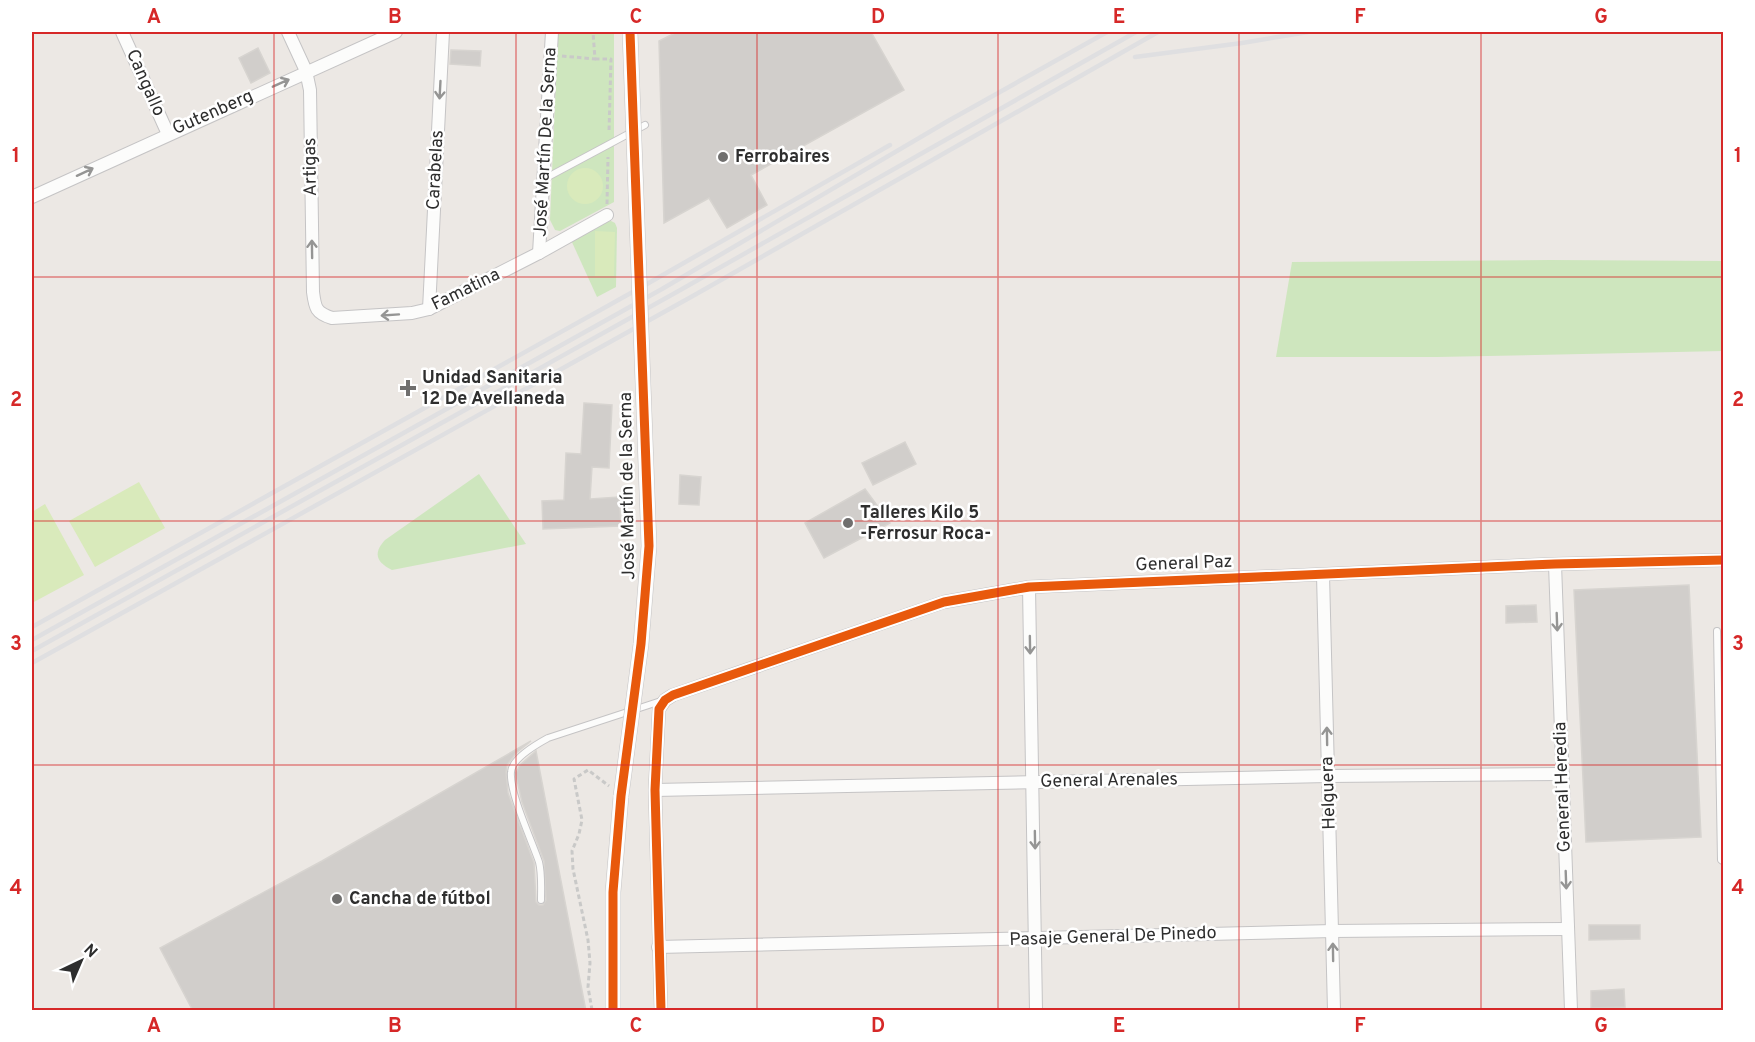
<svg xmlns="http://www.w3.org/2000/svg" width="1755" height="1042" font-family="Overpass,sans-serif">
  <style>
    .green { fill: #cee6be }
    .pitch { fill: #d9eabb }
    .building { fill: #d1cecb; stroke: #d7d4d0; stroke-width: 1.5 }
    .lines { fill: none; stroke-linecap: round; stroke-linejoin: round }
    .service-casing { stroke: #c5c4c5; stroke-width: 8 }
    .minor-casing { stroke: #c5c4c5; stroke-width: 14 }
    .tertiary-casing { stroke: #c5c4c5; stroke-width: 16 }
    .path { stroke: #c9c9c8; stroke-width: 3; stroke-dasharray: 4.5 3; stroke-linecap: butt }
    .service { stroke: #fcfcfb; stroke-width: 6 }
    .minor { stroke: #fcfcfb; stroke-width: 12 }
    .tertiary { stroke: #fcfcfb; stroke-width: 15 }
    .rail { stroke: #dfdfe1; stroke-width: 4.5 }
    .tertiary-bridge-casing { stroke: #c5c4c5; stroke-width: 16; stroke-linecap: butt }
    .tertiary-bridge { stroke: #fcfcfb; stroke-width: 15 }
    .cycleway-casing { stroke: #fff; stroke-width: 13 }
    .cycleway { stroke: #e8590c; stroke-width: 9 }
    .oneway { stroke: #959594 }
    .grid { fill: none; stroke: #d62828; stroke-width: 1.5; stroke-opacity: 0.55 }
    .poi-dot { fill: #706f6e; stroke: #fff; stroke-width: 2 }
    .labels { text-anchor: middle; dominant-baseline: central; stroke-width: 5; stroke-linejoin: round; paint-order: stroke }
    .street-label { font-size: 18px; fill: #2e2e2e; stroke: #fff }
    .poi-label { font-size: 18px; font-weight: bold; fill: #2e2e2e; stroke: #fff; text-anchor: start }
    .neatline { fill: none; stroke: #d62828; stroke-width: 2 }
    .grid-label { font-size: 20px; text-anchor: middle; font-weight: bold; fill: #d62828 }
  </style>
  <rect width="100%" height="100%" fill="#ece8e4"/>
  <g class="green">
    <path d="M558,32H614V202L560,231L555,230L550,220Z"/>
    <path d="M611,221L615,223L617,228L616,287L597,297L571,240L605,222Z"/>
    <path d="M1550,260L1723,261V351L1437,357H1276L1292,262Z"/>
    <path d="M479,474L526,544L392,570C376,562 373,553 385,540Z"/>
  </g>
  <g class="pitch">
    <circle cx="585" cy="186" r="18"/>
    <path d="M595,231L615,232L614,276H595Z"/>
    <path d="M139,482L165,528L95,567L69,521Z"/>
    <path d="M45,504L84,575L32,603V512Z"/>
  </g>
  <g class="building">
    <path d="M677,32H871L904,90L751,175L767,205L727,228L709,198L664,223L659,41Z"/>
    <path d="M258,48L270,73L251,83L239,58Z"/>
    <path d="M451,50L481,51L480,66L450,64Z"/>
    <path d="M584,403L612,405L609,468L592,467L590,499L619,497L621,526L543,529L542,501L564,500L566,453L581,454Z"/>
    <path d="M905,442L916,464L873,485L862,463Z"/>
    <path d="M680,475L701,477L699,505L679,504Z"/>
    <path d="M865,489L890,523L824,558L805,523Z"/>
    <path d="M1689,585L1701,837L1586,842L1574,590Z"/>
    <path d="M1536,605L1537,622L1506,623V606Z"/>
    <path d="M531,741L516,753L507,765L506,772L508,793L534,863L536,902L539,905H543L546,900L544,861L522,802L517,780L516,773L520,765L536,751L586,1011H193L160,948L322,861Z"/>
    <path d="M1589,925H1640V939L1589,940Z"/>
    <path d="M1624,989L1625,1007L1591,1008V991Z"/>
  </g>
  <g class="lines">
    <g class="service-casing">
      <g id="service">
        <path d="M544,179L645,125"/>
        <path d="M1717,631L1721,860L1724,862"/>
        <path d="M541,900C541,888 542,874 539,862C532,841 509,792 511,772C512,758 537,744 548,738L664,700"/>
      </g>
    </g>
    <g class="minor-casing">
      <g id="minor">
        <path d="M122,32L168,134"/>
        <path d="M288,32L306,71L310,90L313,292C315,308 316,313 332,318L412,313L429,309L539,253L607,215"/>
        <path d="M32,197L396,32"/>
        <path d="M539,253L552,32"/>
        <path d="M429,309L443,32"/>
        <path d="M1555,564L1571,1010"/>
        <path d="M1323,575L1334,1010"/>
        <path d="M1029,587L1036,1010"/>
        <path d="M655,790L1328,776L1563,774"/>
        <path d="M658,947L1333,931L1568,929"/>
        <path d="M661,1010L655,790L659,709L665,700L673,695L944,602L1029,587L1555,564L1724,560"/>
      </g>
    </g>
    <g class="tertiary-casing">
      <path id="tertiary" d="M613,1010V892L621,796"/>
    </g>
    <g class="path">
      <path d="M562,56L595,59L593,32"/>
      <path d="M595,59H611L609,132"/>
      <path d="M607,204L608,157"/>
      <path d="M592,1010L588,987L590,963L588,940L573,869L572,851L579,834L582,820L574,779L588,770L609,786"/>
    </g>
    <use href="#service" class="service"/>
    <use href="#minor" class="minor"/>
    <use href="#tertiary" class="tertiary"/>
    <g class="rail">
      <path d="M1135,57L1242,43L1308,32"/>
      <path d="M32,627L647,284L890,145"/>
      <path d="M32,640L662,289L948,121L1107,32"/>
      <path d="M32,651L675,293L1136,32"/>
      <path d="M32,663L691,297L1158,32"/>
    </g>
    <g class="tertiary-bridge-casing">
      <path id="tertiary-bridge" d="M621,796L641,644L649,546L630,32"/>
    </g>
    <use href="#tertiary-bridge" class="tertiary-bridge"/>
    <g class="cycleway-casing">
      <g id="cycleway">
        <path d="M613,1010V892L621,796L641,644L649,546L630,32"/>
        <path d="M661,1010L655,790L659,709L665,700L673,695L944,602L1029,587L1555,564L1724,560"/>
      </g>
    </g>
    <use href="#cycleway" class="cycleway"/>
  </g>
  <defs><path id="oneway-shaft" d="M-6 0H5M1.5-3L5.5 0L1.5 3" fill="none" stroke-width="1.6" stroke-linecap="round" stroke-linejoin="round" transform="scale(1.5)"/></defs>
  <g class="oneway">
    <use href="#oneway-shaft" transform="translate(281 83) rotate(-24)"/>
    <use href="#oneway-shaft" transform="translate(440 90) rotate(93)"/>
    <use href="#oneway-shaft" transform="translate(85 172) rotate(-25)"/>
    <use href="#oneway-shaft" transform="translate(312 249) rotate(-91)"/>
    <use href="#oneway-shaft" transform="translate(390 315) rotate(176)"/>
    <use href="#oneway-shaft" transform="translate(1557 622) rotate(88)"/>
    <use href="#oneway-shaft" transform="translate(1030 645) rotate(89)"/>
    <use href="#oneway-shaft" transform="translate(1327 736) rotate(-91)"/>
    <use href="#oneway-shaft" transform="translate(1035 840) rotate(89)"/>
    <use href="#oneway-shaft" transform="translate(1566 880) rotate(88)"/>
    <use href="#oneway-shaft" transform="translate(1333 952) rotate(-91)"/>
  </g>
  <path class="grid" d="M274,32V1010M516,32V1010M757,32V1010M998,32V1010M1239,32V1010M1481,32V1010M32,277H1724M32,521H1724M32,765H1724"/>
  <g class="poi-dot">
    <circle cx="723" cy="157" r="6"/>
    <path d="M405 379h6v6h6v6h-6v6h-6v-6h-6v-6h6z"/>
    <circle cx="848" cy="523" r="6"/>
    <circle cx="337" cy="899" r="6"/>
  </g>
  <g class="labels">
    <g class="street-label">
      <text transform="translate(145 83) rotate(66)">Cangallo</text>
      <text transform="translate(213 113) rotate(-24)">Gutenberg</text>
      <text transform="translate(546 142) rotate(-87)">José Martín De la Serna</text>
      <text transform="translate(311 167) rotate(-91)">Artigas</text>
      <text transform="translate(436 170) rotate(-87)">Carabelas</text>
      <text transform="translate(466 290) rotate(-26)">Famatina</text>
      <text transform="translate(628 486) rotate(-91)">José Martín de la Serna</text>
      <text transform="translate(1184 564) rotate(-2)">General Paz</text>
      <text transform="translate(1109 781) rotate(-1)">General Arenales</text>
      <text transform="translate(1563 787) rotate(-92)">General Heredia</text>
      <text transform="translate(1329 793) rotate(-92)">Helguera</text>
      <text transform="translate(1113 937) rotate(-2)">Pasaje General De Pinedo</text>
    </g>
    <g class="poi-label">
      <text x="735" y="157">Ferrobaires</text>
      <text x="422" y="378">Unidad Sanitaria<tspan x="422" dy="21">12 De Avellaneda</tspan></text>
      <text x="860" y="513">Talleres Kilo 5<tspan x="860" dy="21">-Ferrosur Roca-</tspan></text>
      <text x="349" y="899">Cancha de fútbol</text>
    </g>
  </g>
  <rect width="1755" height="1042" fill="none" stroke="#ffffff" stroke-width="66"/>
  <g transform="translate(81 961) rotate(44)" stroke="#ffffff" stroke-width="4.5" paint-order="stroke">
  <path d="M0-4.5L10 22L0 15L-10 22Z" fill="#2e2e2e"/>
  <text y="-9" font-size="16" font-weight="bold" text-anchor="middle" fill="#2e2e2e">N</text>
  </g>
  <rect x="33" y="33" width="1689" height="976" class="neatline"/>
  <g class="grid-label">
    <text x="154" y="23">A</text>
    <text x="395" y="23">B</text>
    <text x="636" y="23">C</text>
    <text x="878" y="23">D</text>
    <text x="1119" y="23">E</text>
    <text x="1360" y="23">F</text>
    <text x="1601" y="23">G</text>
    <text x="16" y="162">1</text>
    <text x="1738" y="162">1</text>
    <text x="16" y="406">2</text>
    <text x="1738" y="406">2</text>
    <text x="16" y="650">3</text>
    <text x="1738" y="650">3</text>
    <text x="16" y="894">4</text>
    <text x="1738" y="894">4</text>
    <text x="154" y="1032">A</text>
    <text x="395" y="1032">B</text>
    <text x="636" y="1032">C</text>
    <text x="878" y="1032">D</text>
    <text x="1119" y="1032">E</text>
    <text x="1360" y="1032">F</text>
    <text x="1601" y="1032">G</text>
  </g>
</svg>
